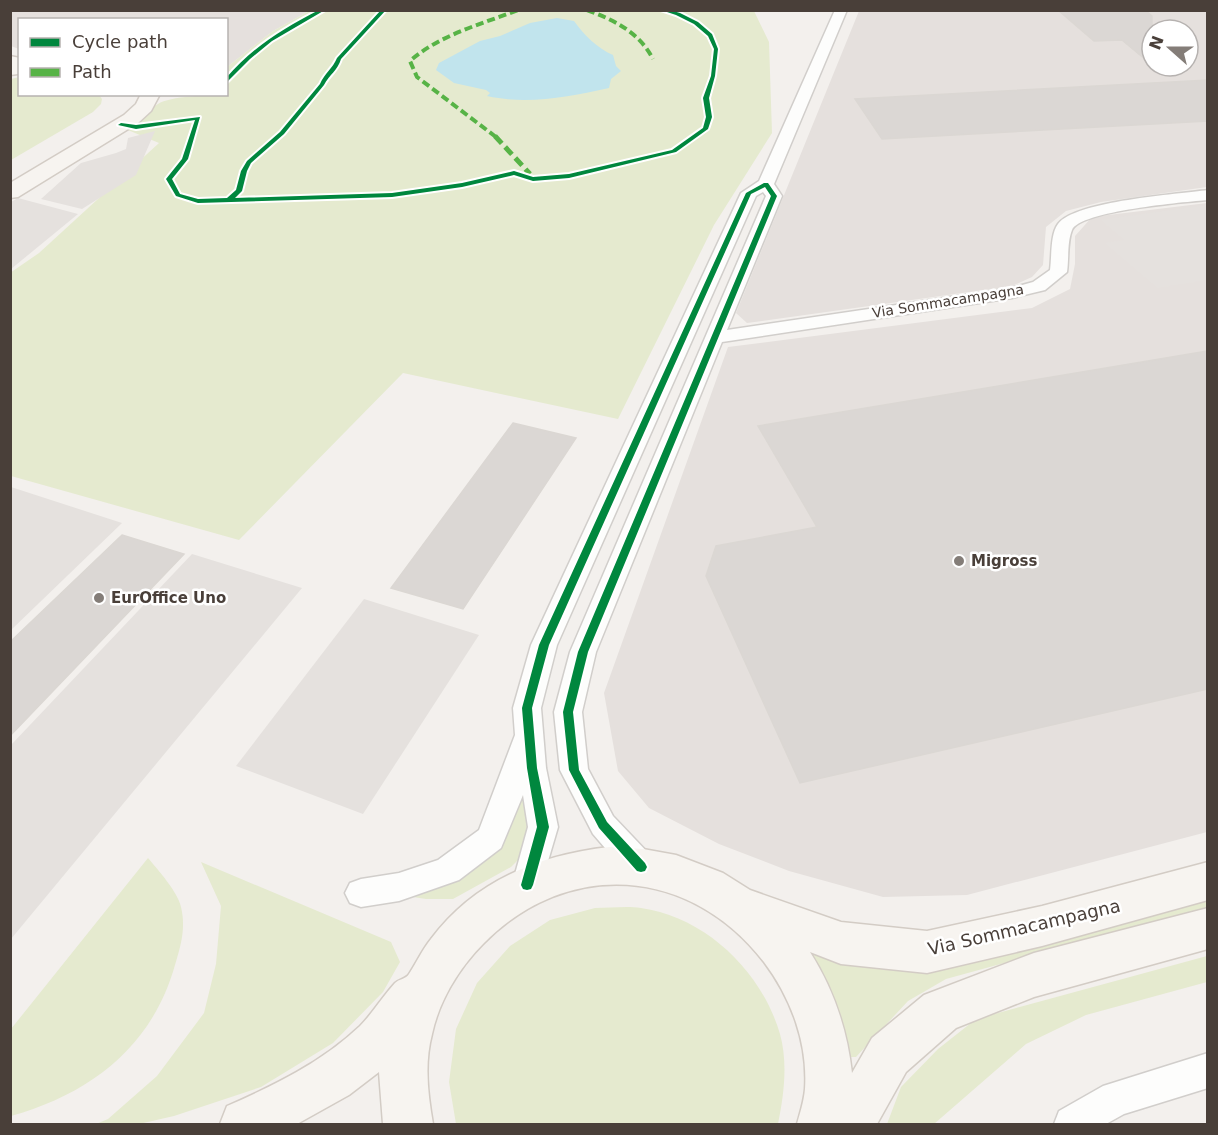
<svg xmlns="http://www.w3.org/2000/svg" width="1218" height="1135" font-family="'DejaVu Sans',sans-serif">
  <style>
    .industrial { fill: #e5e0dd; fill-rule: evenodd }
    .green { fill: #e5eacf }
    .parking { fill: #e5e1de }
    .water { fill: #c1e4ed }
    .building { fill: #dbd7d4; stroke: #dbd7d3; stroke-width: 1.5 }
    .lines { fill: none; stroke-linecap: round; stroke-linejoin: round }
    .street-casing { stroke: #d1cecb; stroke-width: 3 }
    .secondary-casing { stroke: #d3ccc5; stroke-width: 3 }
    .street { fill: #fdfdfc; fill-rule: evenodd }
    .secondary { fill: #f7f4f0; fill-rule: evenodd }
    .quiet-far1 { stroke: #57b346; stroke-width: 4; stroke-dasharray: 8 4; stroke-linecap: butt }
    .quiet { stroke: #57b346; stroke-width: 5; stroke-dasharray: 10 5; stroke-linecap: butt }
    .cycleway-casing { stroke: #fff; stroke-width: 4 }
    .cycleway { fill: #00873e; fill-rule: evenodd }
    .poi-dot { fill: #847d78; stroke: #fff; stroke-width: 2 }
    .labels { text-anchor: middle; dominant-baseline: central; stroke-width: 5; stroke-linejoin: round; paint-order: stroke }
    .far-street-label { font-size: 14px; fill: #493f39; stroke: #fff }
    .poi-label { font-size: 15px; font-weight: bold; fill: #493f39; stroke: #fff; text-anchor: start }
    .near-street-label { font-size: 18px; fill: #493f39; stroke: #fff }
  </style>
  <rect width="100%" height="100%" fill="#f3f0ed"/>
  <g class="industrial">
    <path d="M11,11H309L273,31L227,67L226,20H20L19,49L11,46Z"/>
    <path d="M859,11H1207V187L1101,202L1066,211L1046,227L1043,265L1032,277L1012,286L747,323L736,313ZM1152,30H1188V66H1152Z"/>
    <path d="M1207,203V832L967,895L883,897L789,871L719,844L649,808L618,771L604,693L728,347L1032,308L1070,289L1075,264V236L1092,217Z"/>
  </g>
  <g class="green">
    <path d="M309,11H754L769,42L772,133L714,225L618,419L403,373L239,540L11,476L10,273L39,253L159,143L123,128C135,121 146,111 158,104C170,96 210,95 226,94L227,67L273,31Z"/>
    <path d="M19,77L20,94L99,95L102,99L101,104L93,112L11,160V79Z"/>
    <path d="M521,788L531,834L524,854L511,867L453,899H426L400,895L443,884Z"/>
    <path d="M148,858C158,870 178,892 181,907C186,928 181,945 175,965C152,1047 90,1094 11,1116V1029Z"/>
    <path d="M201,862L391,942L400,962L383,992L333,1043L261,1087L174,1116L139,1124H96L108,1119L157,1076L204,1013L216,964L221,906Z"/>
    <path d="M1207,896V907L946,979L908,1001L856,1057H844L804,951L816,953Z"/>
    <path d="M595,908C610,908 627,906 641,908C706,917 762,972 780,1034C788,1063 784,1095 778,1124H456L449,1082L456,1029L477,983L510,946L550,920Z"/>
    <path d="M1207,956V982L1086,1015L1026,1044L934,1124H887L901,1087L938,1049L976,1019Z"/>
  </g>
  <g class="parking">
    <path d="M155,131L136,175L82,209L41,199L81,163L116,153L126,149L128,138Z"/>
    <path d="M18,198L78,214L11,269V202Z"/>
    <path d="M1207,205V280L1157,288L1104,243L1124,240L1100,220Z"/>
    <path d="M11,487L122,523L11,630L10,487Z"/>
    <path d="M192,554L302,588L11,939V745Z"/>
    <path d="M364,599L479,635L363,814L236,766Z"/>
  </g>
  <path class="water" d="M557,18L574,21C585,36 597,48 613,55L616,66L621,71L611,79L609,88C569,97 527,105 487,96L490,93L486,90L454,83L436,70L439,63L480,41L500,36L530,23Z"/>
  <g class="building">
    <path d="M1058,10H1145L1152,16V65L1122,40L1094,41Z"/>
    <path d="M1208,80V121L882,139L855,99Z"/>
    <path d="M1208,351V689L800,783L706,576L716,546L817,527L758,426Z"/>
    <path d="M513,423L576,438L463,609L391,588Z"/>
    <path d="M122,535L184,554L10,736V642Z"/>
  </g>
  <g class="lines">
    <g class="street-casing">
      <g id="street">
        <path d="M835,10H847L774,184L782,196L727,330L1011,288L1033,282L1050,270C1052,256 1050,235 1058,224C1075,201 1178,194 1208,190V200C1185,202 1080,211 1072,230C1067,242 1069,259 1067,272L1045,290L1012,298L722,342L596,652L582,712L588,769L613,816L652,857L656,867L652,877L641,881L630,877L593,834L560,770L554,712L570,652L766,196L763,192L756,196L557,645L541,708L546,768L558,827L538,895L527,899L516,895L512,885L528,827L523,795L501,848L459,880L399,901L361,907L350,903L345,893L350,883L361,879L399,873L438,860L479,830L515,735L513,708L531,645L741,193L759,181Z"/>
        <path d="M1208,1053V1088L1124,1114L1106,1124H1054L1059,1111L1103,1086Z"/>
      </g>
    </g>
    <g class="secondary-casing">
      <g id="secondary">
        <path d="M10,56L20,58L18,74L10,75Z"/>
        <path d="M141,94H160L151,111L138,123L18,197L10,198V183L124,115L136,104Z"/>
        <path d="M609,847L643,849L676,855L723,873L750,890L841,922L927,931L1042,906L1208,862V900L1042,946L927,973L841,964L810,952C834,990 847,1029 852,1073L872,1038L924,995L1034,953L1208,908V949L1034,997L956,1028L906,1072L877,1124H797C800,1113 804,1101 805,1089C808,1043 791,998 764,962C690,866 567,858 483,944C459,968 439,1001 432,1034C424,1064 428,1095 433,1124H383L379,1072L349,1095L297,1124H220L227,1106C275,1085 322,1062 360,1026C373,1013 382,997 395,983C399,979 406,979 409,974C417,962 422,950 431,939C474,881 539,855 609,847Z"/>
      </g>
    </g>
    <use href="#street" class="street"/>
    <use href="#secondary" class="secondary"/>
    <g class="quiet-far1">
      <path d="M587,10C614,20 639,32 653,59"/>
      <path d="M496,137L417,77L410,61C439,35 482,24 518,10"/>
    </g>
    <path class="quiet" d="M495,136L530,174"/>
    <g class="cycleway-casing">
      <g id="cycleway">
        <path d="M319,10H325L272,41L250,59L226,83V78C253,47 282,29 319,10Z"/>
        <path d="M381,10H386L341,59C338,70 329,75 324,85L284,134L251,163L247,171L242,191L235,198L392,193L462,183L514,171L533,177L569,174L672,150L703,128L706,117L703,98L711,76L714,49L708,36L694,24L676,15L661,10H670L680,13L698,22L712,34L718,49L715,76L709,98L712,117L708,129L676,152L569,178L533,181L514,175L462,187L392,197L198,203L176,196L166,179L182,159L195,120L136,129L118,125L121,123L136,125L200,117L188,159L172,179L180,194L198,199L227,198L236,190L241,171L247,161L280,132L320,84C324,74 333,68 337,58Z"/>
        <path d="M764,183H768L777,196L588,652L573,712L579,770L607,822L645,863L647,867L645,871L641,872L637,871L599,828L569,770L563,712L578,652L771,196L765,187L751,194L549,645L532,708L537,768L549,827L533,885L531,889L527,890L523,889L521,885L537,827L527,768L522,708L539,645L746,193Z"/>
      </g>
    </g>
    <use href="#cycleway" class="cycleway"/>
  </g>
  <g class="poi-dot">
    <circle cx="959" cy="561" r="6"/>
    <circle cx="99" cy="598" r="6"/>
  </g>
  <g class="labels">
    <g class="far-street-label">
      <text transform="translate(948 301) rotate(-9)">Via Sommacampagna</text>
    </g>
    <g class="poi-label">
      <text x="971" y="561">Migross</text>
      <text x="111" y="598">EurOffice Uno</text>
    </g>
    <g class="near-street-label">
      <text transform="translate(1024 927) rotate(-13)">Via Sommacampagna</text>
    </g>
  </g>
  <rect width="1218" height="1135" fill="none" stroke="#493f39" stroke-width="24"/>
  <rect x="18" y="18" width="210" height="78" fill="#ffffff" stroke="#b6b2b0" stroke-width="1.5"/>
  <rect x="30" y="38" width="30" height="9" fill="#00873e" stroke="#b6b2b0" stroke-width="1.5"/>
  <text x="72" y="48" font-size="18" fill="#493f39">Cycle path</text>
  <rect x="30" y="68" width="30" height="9" fill="#57b346" stroke="#b6b2b0" stroke-width="1.5"/>
  <text x="72" y="78" font-size="18" fill="#493f39">Path</text>
  <g transform="translate(1170 48) rotate(291)"><circle r="28" fill="#ffffff" stroke="#b6b2b0" stroke-width="1.5"/>
  <path d="M0-4.5L10 22L0 15L-10 22Z" fill="#847d78"/>
  <text y="-9" font-size="16" font-weight="bold" text-anchor="middle" fill="#493f39">N</text>
  </g>
</svg>
